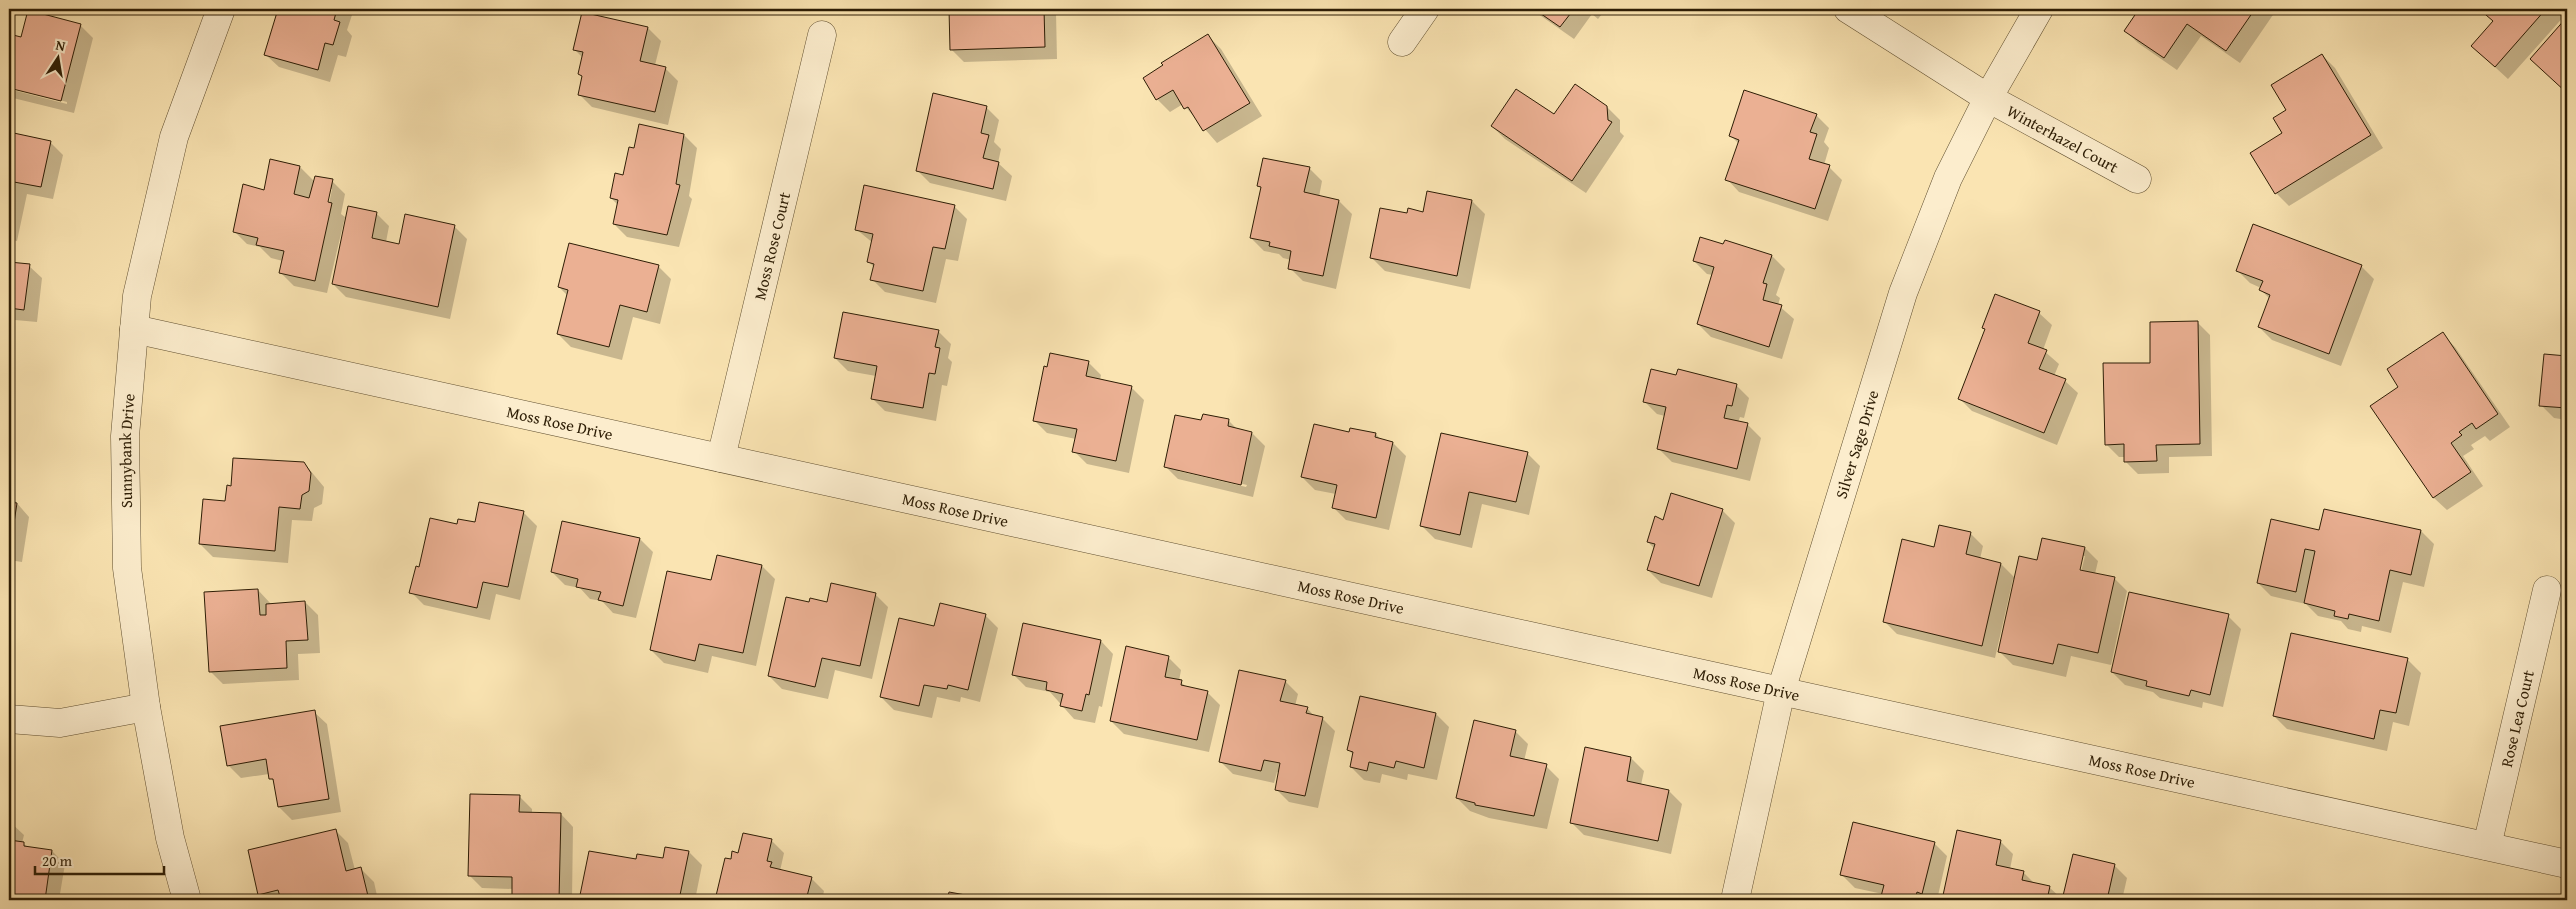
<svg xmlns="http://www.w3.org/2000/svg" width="2576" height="909" font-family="'Gentium Book Plus',serif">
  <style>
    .shadow { fill: #0003; fill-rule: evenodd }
    .building { fill: #ebb093; stroke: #2d1d05 }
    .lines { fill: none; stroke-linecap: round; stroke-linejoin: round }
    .minor-casing { stroke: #604f30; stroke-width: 29 }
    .minor { stroke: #fcedcd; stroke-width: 28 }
    .labels { text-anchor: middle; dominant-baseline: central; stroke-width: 5; stroke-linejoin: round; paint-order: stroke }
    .street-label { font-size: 16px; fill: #2d1d05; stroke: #fcedcd }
  </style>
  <rect width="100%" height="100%" fill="#fae4b2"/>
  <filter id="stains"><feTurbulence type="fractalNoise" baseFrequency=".004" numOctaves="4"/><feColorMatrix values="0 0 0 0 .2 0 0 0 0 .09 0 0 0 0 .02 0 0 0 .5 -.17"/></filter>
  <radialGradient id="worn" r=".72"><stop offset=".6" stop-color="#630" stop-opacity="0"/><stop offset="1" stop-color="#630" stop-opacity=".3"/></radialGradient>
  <g class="shadow">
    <path d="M280,9H354L347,30L352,36L346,57L338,55L330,82L279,67L266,55Z"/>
    <path d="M950,9H1076V12H1056L1057,59L964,62L951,49Z"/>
    <path d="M1531,9H1606L1598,19L1592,14L1574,39Z"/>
    <path d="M2140,9H2277L2240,63L2201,36L2177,70L2138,43L2125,30Z"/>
    <path d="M2480,9H2560L2566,14L2508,79L2472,46L2494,22Z"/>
    <path d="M2567,19V93L2532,59Z"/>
    <path d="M80,25L93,38L74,113L9,97V89L67,104V102L9,86V43L13,44L22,39Z"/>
    <path d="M648,28L661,41L655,65L665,68L678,81L668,125L592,107L579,94L583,77L579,74L583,58L575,50Z"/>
    <path d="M1208,36L1221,49L1262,116L1217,143L1183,104L1170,112L1157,99Z"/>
    <path d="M2322,55L2335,68L2383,148L2289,206L2276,193L2288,110Z"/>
    <path d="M986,107L999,120L994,142L1001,149L998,163L1012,176L1006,201L930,183L917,170Z"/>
    <path d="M1607,107L1620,120V132L1624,136L1586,193L1505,139L1492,126Z"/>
    <path d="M1816,115L1829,128L1824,142L1829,148L1824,165L1829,167L1842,180L1828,221L1739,192L1727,179L1739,144L1731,136Z"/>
    <path d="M9,133L50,142L63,155L53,199L27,194L17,241L9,239Z"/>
    <path d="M684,135L697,148L689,196L692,199L679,247L627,237L614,224L618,205L611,198L624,176L634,149Z"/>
    <path d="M300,167L315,182L332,181L345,194L341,214L345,217L327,293L294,286L281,273L283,261L271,258L260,247L247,244L234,231L265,191ZM330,189H332L328,209L326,208Z"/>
    <path d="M1309,168L1322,181L1319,197L1339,201L1352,214L1336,289L1303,281L1290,268L1291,260L1283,258L1279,254L1264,251L1251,238L1262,188L1259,185Z"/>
    <path d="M1428,193L1472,201L1485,214L1470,289L1385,271L1372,258L1408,215L1424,213Z"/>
    <path d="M954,206L967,219L958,261L946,259L936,303L885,292L872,279L875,268L869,262L873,243L856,229Z"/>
    <path d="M376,213L389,226L386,242L400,245L454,226L467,239L450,319L346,297L333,284Z"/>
    <path d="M1725,242L1772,256L1785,269L1776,295L1780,298L1778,305L1794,319L1782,359L1711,337L1698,324L1713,275L1707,274L1694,261L1724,246Z"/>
    <path d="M9,263L29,266L42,278L37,322L15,320L9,348Z"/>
    <path d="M658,266L671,279L660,324L633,317L622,360L571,347L558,334L568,296L559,287Z"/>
    <path d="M2361,266L2374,279L2341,366L2272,340L2259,327L2270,299L2261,290V288L2250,283L2237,270Z"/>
    <path d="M2039,313L2052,325L2043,350L2059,364L2054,376L2065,381L2078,393L2057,445L1972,411L1959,398L1986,330L1983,328Z"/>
    <path d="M2197,322L2210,335L2212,456L2169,457V473L2138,474L2125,461V457H2119L2106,444L2152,364Z"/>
    <path d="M938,331L951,344L948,358L952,362L947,386L942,385L936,421L885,411L872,398L876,376L848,371L835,358Z"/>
    <path d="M2442,334L2455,347L2510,427L2490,441L2485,436L2471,445L2474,449L2463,456L2483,486L2447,510L2434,498L2372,406L2400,387Z"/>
    <path d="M2545,355L2567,357V420L2554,418L2541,405Z"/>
    <path d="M1088,362L1101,375L1100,380L1131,387L1144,400L1129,473L1087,464L1074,451L1076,439L1047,433L1034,420Z"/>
    <path d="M1677,377L1736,385L1749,398L1744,418L1740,417L1738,422L1748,425L1761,438L1750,481L1672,462L1659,449L1665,416L1657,414L1644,401Z"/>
    <path d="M1229,421L1237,429L1252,433L1265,446L1253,497L1178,479L1165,466L1202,422ZM1178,469L1247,485L1246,487L1178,471Z"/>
    <path d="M1350,433L1376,434L1381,440L1393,443L1406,456L1389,530L1346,520L1333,507L1336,494L1315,490L1302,477Z"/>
    <path d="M1442,435L1527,453L1540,466L1529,515L1482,504L1472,548L1435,539L1422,526Z"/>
    <path d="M304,463L324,487L322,504L314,508L312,521L292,520L288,563L213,557L200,544L226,502L232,487Z"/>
    <path d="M9,494L29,517L22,562L9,560Z"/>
    <path d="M480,503L524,513L537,526L520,600L496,594L490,620L424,605L411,592L420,568L458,526L476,524Z"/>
    <path d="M1722,510L1735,523L1712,598L1661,583L1648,570L1655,549L1648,542L1664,521Z"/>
    <path d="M563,522L640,539L653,552L636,618L613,613L602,601L590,599L580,588L565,585L552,572Z"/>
    <path d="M2421,531L2434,544L2424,587L2403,582L2391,633L2362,626L2361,632L2348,629L2341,621L2318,616L2306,604L2271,596L2258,583L2320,532Z"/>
    <path d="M1970,533L1983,546L1980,559L2001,564L2016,579L2038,561L2085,548L2098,561L2095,574L2114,578L2127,591L2111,665L2071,656L2066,677L2013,665L2000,652L2016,579H2013L1995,658L1897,634L1884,621L1935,548ZM2082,556H2085L2080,576H2078Z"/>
    <path d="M718,557L762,566L775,579L756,666L712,656L708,673L664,663L651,650L712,582Z"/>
    <path d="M258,590L271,604L305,602L318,615L320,653L298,654L299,680L223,684L210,671Z"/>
    <path d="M875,594L888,607L872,679L835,670L828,699L782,689L769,676L810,603L828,604Z"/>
    <path d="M985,615L998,628L980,702L961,697L960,702L937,697L932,718L894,710L881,697L935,628Z"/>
    <path d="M2228,616L2241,629L2223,707L2203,702L2202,708L2160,698L2153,692L2125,685L2112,672Z"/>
    <path d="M1101,641L1113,654L1102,707L1099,706L1095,723L1074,719L1050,692L1026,687L1013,674Z"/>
    <path d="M1168,657L1181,670L1179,681L1188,688L1207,692L1220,705L1209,752L1124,734L1111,721Z"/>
    <path d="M2408,660L2421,673L2409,726L2393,722L2387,751L2287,729L2274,716Z"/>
    <path d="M1285,681L1298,694L1295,706L1307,708L1315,717L1322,718L1335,731L1318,808L1289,802L1276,789L1280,773L1277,772L1274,783L1233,774L1220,761Z"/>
    <path d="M1361,698L1436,714L1449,727L1437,780L1408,774L1407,780L1382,774L1380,783L1364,780L1351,767L1353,755L1349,750Z"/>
    <path d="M314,712L327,724L341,812L292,820L279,807L275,784L269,774L241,778L228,765Z"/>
    <path d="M1515,731L1528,744L1524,761L1546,766L1559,779L1547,829L1489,818L1470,811L1457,798Z"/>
    <path d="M1631,758L1644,771L1641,785L1669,791L1682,804L1671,854L1584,835L1571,822Z"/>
    <path d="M519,796L532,809V813L561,814L573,827L572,900H513L514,889L482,888L469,875Z"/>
    <path d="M9,821L24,835L22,843L28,847L52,851L65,864L59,900H9Z"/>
    <path d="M335,830L348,843L355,870L361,869L374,882L378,900H266L260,894Z"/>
    <path d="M1958,832L2000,841L2013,854L2010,869L2023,872L2035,884L2049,887L2063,900H1944Z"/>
    <path d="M771,840L784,853L780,871L811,878L824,891L822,900H716L726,859L732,860L739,854Z"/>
    <path d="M1934,843L1947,856L1937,900H1881L1883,894L1855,888L1842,875Z"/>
    <path d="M689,852L702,865L695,900H581L637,861L664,860Z"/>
    <path d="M2074,856L2114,865L2127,878L2122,900H2064Z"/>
  </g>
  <g class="building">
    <path d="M278,9H337L334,20L340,22L333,45L325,43L318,70L264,55Z"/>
    <path d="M949,9H1044L1045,47L950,50Z"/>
    <path d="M1534,9H1574L1560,27Z"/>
    <path d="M2139,9H2255L2226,51L2187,24L2164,58L2124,31Z"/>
    <path d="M2479,9H2546L2495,67L2471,46L2493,21Z"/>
    <path d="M28,10L81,24L61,101L9,88V42L12,43L13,35L21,37Z"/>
    <path d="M582,12L648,27L640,61L666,67L655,112L578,95L582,76L578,74L583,52L573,50Z"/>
    <path d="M2567,17V93L2530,59Z"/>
    <path d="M1208,34L1250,103L1203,131L1188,107L1184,109L1173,90L1156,100L1143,78L1163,65L1161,63Z"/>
    <path d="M2322,54L2371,135L2275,194L2250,153L2282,133L2273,118L2286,110L2271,85Z"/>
    <path d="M1575,84L1607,106L1608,120L1612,122L1572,181L1491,126L1516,89L1554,114Z"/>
    <path d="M1744,90L1817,114L1810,132L1817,134L1809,159L1830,165L1815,209L1725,180L1739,140L1729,136Z"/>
    <path d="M933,93L987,106L981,133L989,135L983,158L999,162L993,189L916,171Z"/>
    <path d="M639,124L684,134L676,184L680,185L667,235L613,224L618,200L610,198L615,173L623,175L629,147L634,148Z"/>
    <path d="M9,132L51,141L41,187L14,182L9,207Z"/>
    <path d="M1263,158L1310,167L1304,192L1339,200L1323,276L1288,269L1291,251L1269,246L1270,242L1250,238L1261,187L1257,186Z"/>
    <path d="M270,159L300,166L294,194L309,198L315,176L333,179L328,202L332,203L315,281L279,273L284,251L256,245L258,238L233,232L243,184L264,190Z"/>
    <path d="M864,185L955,205L945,249L933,247L923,291L870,280L874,264L867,262L873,234L855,230Z"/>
    <path d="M1427,191L1472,200L1457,276L1370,258L1380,208L1407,213L1408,208L1423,212Z"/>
    <path d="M348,206L377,212L372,238L399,244L405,214L455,225L438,307L332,284Z"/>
    <path d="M2253,224L2362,265L2329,354L2258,327L2270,295L2259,290L2263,281L2236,271Z"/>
    <path d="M1700,237L1723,244L1725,240L1772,255L1763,283L1767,284L1763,300L1782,305L1769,347L1697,324L1714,267L1693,261Z"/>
    <path d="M569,243L659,265L647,312L620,305L609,347L557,334L568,290L558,287Z"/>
    <path d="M9,262L30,264L24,310L9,308Z"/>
    <path d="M1995,294L2040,311L2028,343L2047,350L2039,369L2066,379L2044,433L1958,399L1985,329L1982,328Z"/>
    <path d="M843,312L939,330L935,347L940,348L935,374L929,373L923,408L871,399L877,366L834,358Z"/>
    <path d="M2198,321L2200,444L2156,445L2157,461L2124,462V444L2105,445L2103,363H2150V322Z"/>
    <path d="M2443,332L2498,414L2476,429L2472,423L2459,432L2462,435L2451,443L2471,472L2433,498L2370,406L2398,387L2387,369Z"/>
    <path d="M1050,353L1089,361L1086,376L1132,386L1116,461L1072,452L1077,429L1033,421L1044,366L1047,367Z"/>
    <path d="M2544,354L2567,356V408L2539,406Z"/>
    <path d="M1651,369L1676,375L1678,369L1737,384L1732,406L1727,405L1724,418L1748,423L1737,469L1657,449L1666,407L1643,402Z"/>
    <path d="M1203,414L1229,419L1228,426L1252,432L1241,485L1164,467L1175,415L1201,420Z"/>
    <path d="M1314,424L1349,432L1350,428L1376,433L1375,437L1393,442L1376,518L1332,508L1337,485L1301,477Z"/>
    <path d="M1441,433L1528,452L1516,502L1469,492L1460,535L1420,526Z"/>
    <path d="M233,458L304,462L311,473L309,491L302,495L300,509L279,507L275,551L199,544L203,499L225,501L227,485L231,486Z"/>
    <path d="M1671,493L1723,509L1699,586L1647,570L1655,544L1647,542L1655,516L1663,520Z"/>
    <path d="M9,502L17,503L10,550H9Z"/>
    <path d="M479,502L524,511L508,587L483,582L477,608L409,593L416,566L419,567L430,518L457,524L458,519L475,522Z"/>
    <path d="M2324,509L2421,530L2411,575L2390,570L2379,621L2349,614L2348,619L2334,616L2335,611L2304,603L2315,551L2305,549L2296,592L2257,583L2271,519L2319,530Z"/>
    <path d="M562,521L640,538L623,606L598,600L601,592L576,587L578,579L551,572Z"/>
    <path d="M1939,525L1971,532L1966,554L2001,563L1982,646L1883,622L1902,539L1934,547Z"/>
    <path d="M2042,538L2085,547L2080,570L2115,577L2098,653L2058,644L2053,664L1998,652L2019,556L2037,560Z"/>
    <path d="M717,555L762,565L743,653L699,644L695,661L650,650L667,571L711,580Z"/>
    <path d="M831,583L876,593L860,666L822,658L815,687L768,676L786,597L809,602L810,598L827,602Z"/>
    <path d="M258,589L260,615H266V604L305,601L308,640L286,641L287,668L209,672L204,592Z"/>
    <path d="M2129,592L2229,614L2210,695L2191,690L2189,696L2146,686L2147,681L2111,672Z"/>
    <path d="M940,603L986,614L968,690L948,685L947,689L924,685L919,706L880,697L899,618L934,626Z"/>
    <path d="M1023,623L1101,640L1089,695L1086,694L1082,711L1060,706L1063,694L1046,690L1047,682L1012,675Z"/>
    <path d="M2291,633L2408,658L2396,713L2380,710L2374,739L2273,716Z"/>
    <path d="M1126,646L1169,656L1165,677L1182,680L1181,685L1208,691L1197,740L1110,721Z"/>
    <path d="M1239,670L1286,680L1280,701L1308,707L1306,713L1323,717L1305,796L1275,790L1280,763L1264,760L1261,771L1219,762Z"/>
    <path d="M1360,696L1436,713L1424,768L1396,761L1394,768L1369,762L1367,771L1350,767L1353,752L1347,750Z"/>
    <path d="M315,710L329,799L278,807L273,779H269L266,759L227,766L220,726Z"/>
    <path d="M1474,720L1516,730L1510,756L1547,764L1534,816L1475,805V803L1456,798Z"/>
    <path d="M1585,747L1631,757L1627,781L1669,790L1658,841L1570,823Z"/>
    <path d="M470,794L520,795L519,812L561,813L559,900H512V877L468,876Z"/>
    <path d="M1853,822L1935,842L1922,894L1917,892L1915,900H1880L1884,885L1840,875Z"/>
    <path d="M336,829L346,871L361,867L369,900H281L278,890L258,895L248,850Z"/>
    <path d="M1957,830L2001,840L1996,865L2024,871L2022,880L2050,886L2047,900H1942Z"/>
    <path d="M743,833L772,839L767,861L772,862L770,867L812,877L806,900H715L725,858L731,859L732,851L738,853Z"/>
    <path d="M9,840L24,842V846L52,850L45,900H9Z"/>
    <path d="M665,847L689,851L679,900H579L589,851L636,859L637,854L663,858Z"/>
    <path d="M2073,854L2115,864L2107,900H2062Z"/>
    <path d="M949,892L993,900H947Z"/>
  </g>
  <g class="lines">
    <g class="minor-casing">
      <g id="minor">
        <path id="s1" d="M1848,9L1988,98L2137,179"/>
        <path d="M1402,42L1425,9"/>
        <path id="s2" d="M134,329L2567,864"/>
        <path id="s3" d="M721,458L822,35"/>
        <path d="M9,719L60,723L146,707"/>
        <path id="s4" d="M2487,846L2547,590"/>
        <path id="s5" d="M187,900L170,838L146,707L127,568L125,436L137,296L174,137L221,9"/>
        <path id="s6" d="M1735,900L1781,691L1903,293L1948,178L1988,98L2039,9"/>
      </g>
    </g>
    <use href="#minor" class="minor"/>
  </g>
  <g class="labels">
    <g class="street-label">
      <text stroke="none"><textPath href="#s1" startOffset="251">Winterhazel Court</textPath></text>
      <text stroke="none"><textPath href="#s3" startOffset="218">Moss Rose Court</textPath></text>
      <text stroke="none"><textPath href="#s2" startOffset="436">Moss Rose Drive</textPath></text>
      <text stroke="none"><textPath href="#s6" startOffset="472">Silver Sage Drive</textPath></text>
      <text stroke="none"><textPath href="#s5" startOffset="455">Sunnybank Drive</textPath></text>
      <text stroke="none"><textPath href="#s2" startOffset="841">Moss Rose Drive</textPath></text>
      <text stroke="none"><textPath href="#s2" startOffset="1246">Moss Rose Drive</textPath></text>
      <text stroke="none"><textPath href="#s2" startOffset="1651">Moss Rose Drive</textPath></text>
      <text stroke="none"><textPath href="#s4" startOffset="131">Rose Lea Court</textPath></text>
      <text stroke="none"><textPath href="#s2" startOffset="2056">Moss Rose Drive</textPath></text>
    </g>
  </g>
  <rect width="2576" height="909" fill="none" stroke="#fae4b2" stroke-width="30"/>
  <rect x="10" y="10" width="2556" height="889" fill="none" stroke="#2d1d05" stroke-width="2.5"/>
  <rect x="15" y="15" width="2546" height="879" fill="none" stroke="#2d1d05"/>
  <g transform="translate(58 58) rotate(12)" stroke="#fcedcd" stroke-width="4" paint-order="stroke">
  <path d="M0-4L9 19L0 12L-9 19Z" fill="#2d1d05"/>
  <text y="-8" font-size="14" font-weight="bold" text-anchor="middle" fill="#2d1d05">N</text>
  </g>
  <path d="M35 866v8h129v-8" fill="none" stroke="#2d1d05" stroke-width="2.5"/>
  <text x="42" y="866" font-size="15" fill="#2d1d05" stroke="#fcedcd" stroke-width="4" paint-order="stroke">20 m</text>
  <rect width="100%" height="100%" filter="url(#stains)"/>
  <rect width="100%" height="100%" fill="url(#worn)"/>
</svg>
